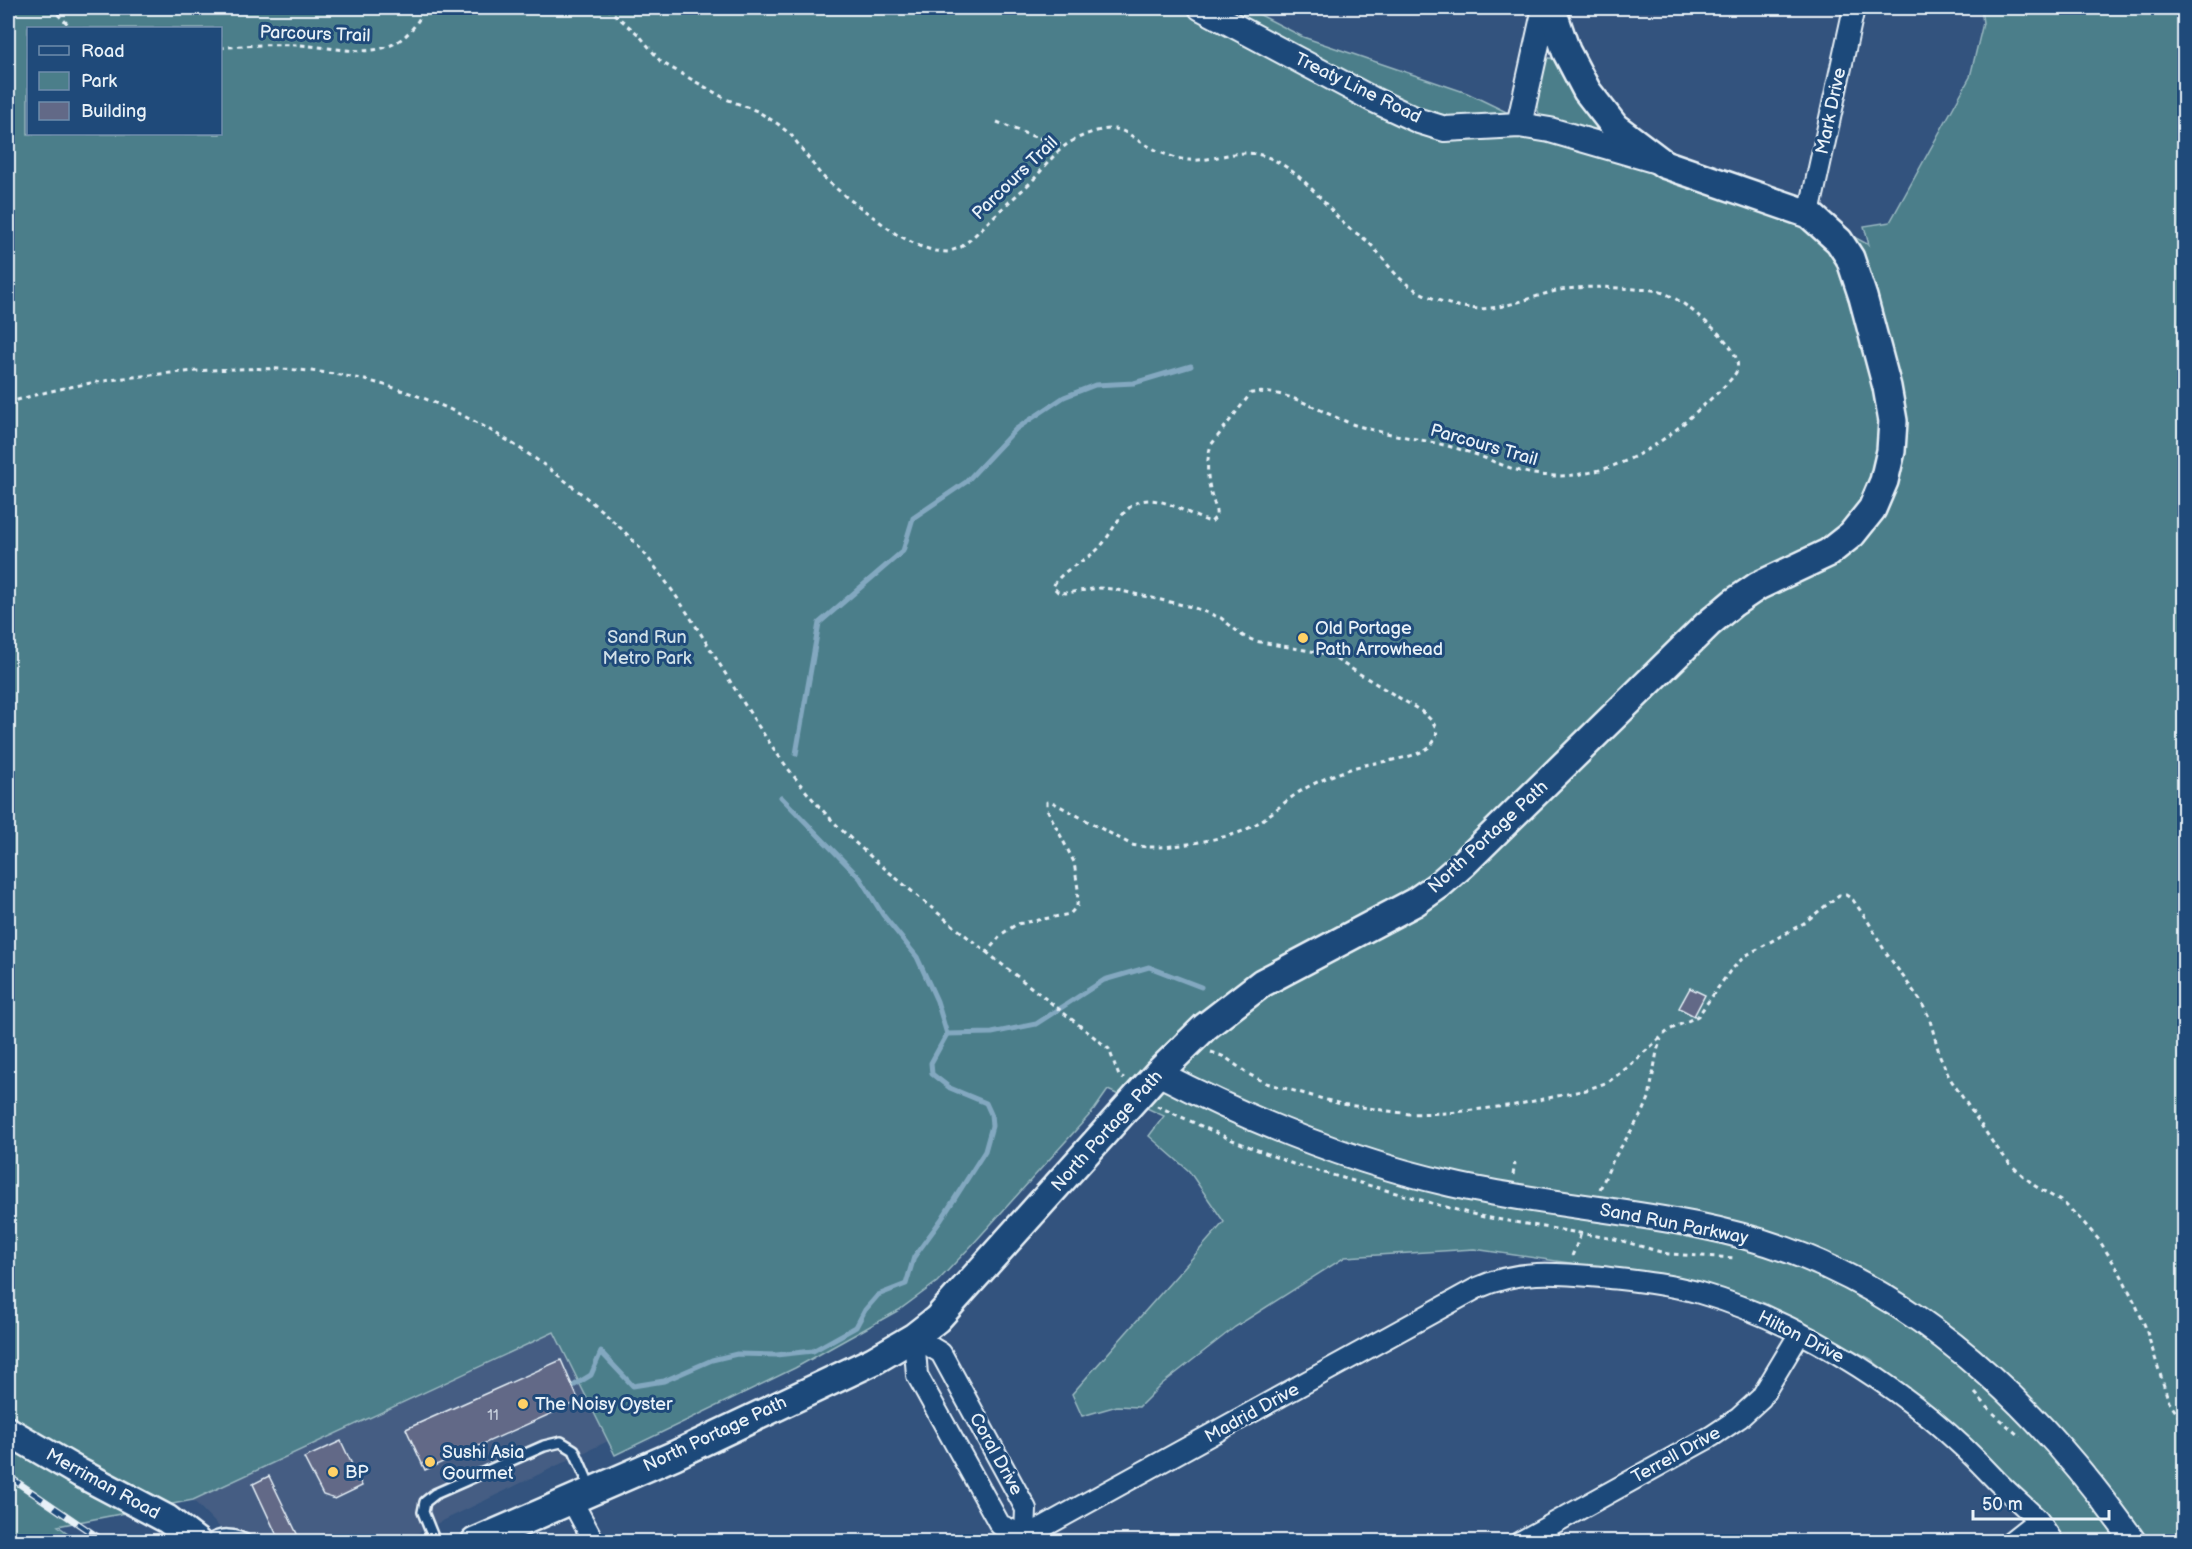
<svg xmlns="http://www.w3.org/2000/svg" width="2192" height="1549" font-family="'Balsamiq Sans',sans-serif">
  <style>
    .built { fill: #445d83 }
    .green { fill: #4b7e8a; stroke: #9ab8c1; stroke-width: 1.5; fill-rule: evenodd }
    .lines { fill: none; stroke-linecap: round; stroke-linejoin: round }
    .stream { stroke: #83a8c0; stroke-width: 5 }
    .building { fill: #626987; stroke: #e8f1f8; stroke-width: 1.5 }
    .service-casing { stroke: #e8f1f8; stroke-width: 14 }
    .minor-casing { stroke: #e8f1f8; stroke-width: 24 }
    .tertiary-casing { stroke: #e8f1f8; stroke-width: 28 }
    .secondary-casing { stroke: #e8f1f8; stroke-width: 32 }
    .path { stroke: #e8f1f8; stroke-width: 3; stroke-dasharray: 4.5 4.5; stroke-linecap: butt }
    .service { stroke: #1f4a7a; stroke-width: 9 }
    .minor { stroke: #1f4a7a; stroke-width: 20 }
    .tertiary { stroke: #1f4a7a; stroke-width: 24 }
    .secondary { stroke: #1f4a7a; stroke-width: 27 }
    .rail-casing { stroke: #e8f1f8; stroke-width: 7 }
    .rail { stroke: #1f4a7a; stroke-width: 4.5; stroke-dasharray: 14; stroke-linecap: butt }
    .poi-dot { fill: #ffd166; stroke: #1f4a7a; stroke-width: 2 }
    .labels { text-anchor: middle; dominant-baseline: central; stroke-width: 6; stroke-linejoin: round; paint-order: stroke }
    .number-label { font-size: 15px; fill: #c6cfdc }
    .street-label { font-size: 18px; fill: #e8f1f8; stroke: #1f4a7a }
    .poi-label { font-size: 18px; fill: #e8f1f8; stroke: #1f4a7a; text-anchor: start }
    .park-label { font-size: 18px; fill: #d0e0e8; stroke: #1f4a7a }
  </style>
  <rect width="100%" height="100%" fill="#33537e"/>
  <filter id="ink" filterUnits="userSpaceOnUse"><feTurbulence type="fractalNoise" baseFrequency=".0167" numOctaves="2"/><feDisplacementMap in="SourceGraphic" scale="12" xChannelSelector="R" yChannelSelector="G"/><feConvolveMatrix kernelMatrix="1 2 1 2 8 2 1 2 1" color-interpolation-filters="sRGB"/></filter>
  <g filter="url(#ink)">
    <path class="built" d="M554,1332L608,1441L401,1541H233L193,1500Z"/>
    <g class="green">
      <path d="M8,8H1247L1303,37L1467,93L1552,134L1839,229L1869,245L1864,226L1890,222L1970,77L1983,23L1981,8H2184V1541H2064L2014,1483L1871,1359L1764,1303L1631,1272L1474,1249L1345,1257L1235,1327L1162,1384L1139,1407L1117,1406L1082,1416L1072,1394L1224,1222L1189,1171L1149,1136L1164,1116L1108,1090L1094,1110L973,1244L937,1282L899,1310L795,1368L615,1455L554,1332L193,1500L58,1526L79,1541H27L23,1533L8,1536ZM28,28H220V134H28Z"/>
      <path d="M1550,58L1556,60L1567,83L1596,126L1595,131L1542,119C1529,100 1540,80 1545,59Z"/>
    </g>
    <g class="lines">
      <g class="stream">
        <path d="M796,754L819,623L903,551L913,518L966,482L1016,429L1064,397L1095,385L1134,383L1191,366"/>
        <path d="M947,1034L992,1033L1036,1024L1104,980L1149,967L1201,987"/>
        <path d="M573,1386L591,1375L601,1352L633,1386L664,1381L712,1360L737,1354L776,1355L813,1351L856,1327L865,1310L878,1295L906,1284L914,1257L941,1220L985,1151L992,1126L991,1114L986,1103L950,1088L932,1074L931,1063L947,1034L937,1001L917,957L883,915L860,878L781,797"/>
      </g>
    </g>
    <g class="building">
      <path d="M1690,988L1705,995L1694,1016L1679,1008Z"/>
      <path d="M561,1360L579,1401L425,1470L406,1429Z"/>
      <path d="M341,1441L362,1486L335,1499L323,1495L304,1458Z"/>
      <path d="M269,1476L301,1542H280L253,1484Z"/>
    </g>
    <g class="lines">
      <g class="service-casing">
        <g id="service">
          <path d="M207,1542C219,1532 236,1533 249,1542"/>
          <path d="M435,1542L423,1512L425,1502L435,1494L544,1446L561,1442L574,1450L591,1489"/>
        </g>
      </g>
      <g class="minor-casing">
        <g id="minor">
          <path d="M1809,214L1854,8"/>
          <path d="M914,1337L941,1353L1026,1509L1025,1536"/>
          <path d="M914,1337L917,1375L1000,1525L1025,1536"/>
          <path d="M572,1501L594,1542"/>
          <path d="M1016,1542L1477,1288C1518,1269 1557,1273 1602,1277C1635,1281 1668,1284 1700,1293C1807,1324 1919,1397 1994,1478C2008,1493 2024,1505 2037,1519C2043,1526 2048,1534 2053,1542"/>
          <path d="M1520,1542L1712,1436L1739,1418L1761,1398L1800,1333"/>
          <path d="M2010,1542L2038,1520"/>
        </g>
      </g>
      <g class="tertiary-casing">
        <g id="tertiary">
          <path d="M1201,8L1372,99L1419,121L1445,129L1519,125L1550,130L1657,161"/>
          <path d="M1519,125L1545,8"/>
          <path d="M1158,1073C1251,1121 1349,1161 1451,1184C1567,1211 1691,1211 1803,1256C1940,1311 2050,1422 2134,1542"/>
        </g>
      </g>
      <g class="secondary-casing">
        <g id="secondary">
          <path d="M8,1431L80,1473L167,1519L197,1542"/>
          <path d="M475,1542L675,1455L873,1361L914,1337L937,1319L1158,1073L1205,1027L1262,983L1415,902L1439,885L1463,864L1708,624L1733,603L1758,586L1828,553L1852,534L1872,509L1884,481L1891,451L1893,421L1887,387L1863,297L1850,258L1839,241L1809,214L1664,164L1615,127L1587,91L1566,51L1554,16V8"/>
        </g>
      </g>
      <g class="path">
        <path d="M51,8L72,28"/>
        <path d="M607,8L639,35L661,62L726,99L757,111L778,124L792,136L821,175L845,196L896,234L919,246L935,251L948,252L961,247C977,235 989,220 1004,207C1013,198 1022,191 1031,182C1043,170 1053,154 1066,145C1079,136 1099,128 1115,129C1124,130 1133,137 1141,142C1155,150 1172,159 1189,160C1213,162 1236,148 1261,155C1296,165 1320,199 1344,224C1351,231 1361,235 1368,242C1380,253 1389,269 1402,280C1417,294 1449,306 1469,308C1495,312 1523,300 1548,293C1577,285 1605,287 1635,289C1642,290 1650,289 1657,291C1678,296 1696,314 1712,327C1722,336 1741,355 1737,370C1734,381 1695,412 1685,422C1641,461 1583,486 1524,472C1503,467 1483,456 1462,450C1427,439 1390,436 1355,425C1320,413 1289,388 1251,393L1211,445C1206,461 1207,477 1211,493C1213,502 1217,508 1216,517L1211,522C1187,516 1152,486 1129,508C1116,519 1110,537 1098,549C1085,562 1061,569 1053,587L1058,592L1066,593L1099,588L1113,589L1192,607L1221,618L1243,636L1255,641L1327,654L1421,711C1432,720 1443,730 1432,744C1418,761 1371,761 1350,769C1335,774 1318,781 1304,789C1279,804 1260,828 1231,835C1203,842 1161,851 1132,845L1052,802H1047V809L1074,862L1078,889L1077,906L1070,914L1017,924L1002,934L987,952"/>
        <path d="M220,48C247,45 274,44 300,45C353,49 397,67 425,8"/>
        <path d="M997,122L1029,135L1065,146"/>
        <path d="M8,403C60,386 116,378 171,373C231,368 291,365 351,377C438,394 515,439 583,495C606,514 629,534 648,558C710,636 750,729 817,804C844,835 877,862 908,888C974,944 1042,995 1109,1049L1119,1076L1124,1079"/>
        <path d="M1211,1052L1225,1057L1248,1074L1266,1083L1341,1104L1409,1114L1448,1113L1515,1105L1586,1090L1608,1082L1628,1067L1669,1030L1698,1016L1730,971L1745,956L1804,923L1839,895H1846L1853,900L1869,923L1886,953L1920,1000L1929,1017L1940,1056L1949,1077L1993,1143L2011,1165L2035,1186L2064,1203L2084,1223L2099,1240L2120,1273L2135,1303L2145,1326L2169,1402L2184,1424"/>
        <path d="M1157,1106L1230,1139L1293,1164L1453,1209L1484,1217L1615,1239L1668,1254L1736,1258"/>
        <path d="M1513,1175L1515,1163"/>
        <path d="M1600,1189L1613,1160L1644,1110L1649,1098L1657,1051L1661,1039"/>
        <path d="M1572,1256L1581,1234"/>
        <path d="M1975,1393L1992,1412L2020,1437"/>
      </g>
      <use href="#service" class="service"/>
      <use href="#minor" class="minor"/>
      <use href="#tertiary" class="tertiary"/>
      <use href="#secondary" class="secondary"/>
      <g class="rail-casing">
        <path id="rail" d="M8,1476L105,1542"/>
      </g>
      <use href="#rail" class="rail"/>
    </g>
  </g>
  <g class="poi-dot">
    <circle cx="1303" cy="638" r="6"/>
    <circle cx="523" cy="1404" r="6"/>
    <circle cx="430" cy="1462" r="6"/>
    <circle cx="333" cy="1472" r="6"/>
  </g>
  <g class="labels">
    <g class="number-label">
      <text x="493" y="1415">11</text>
    </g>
    <g class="street-label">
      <text transform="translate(315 34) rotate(2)">Parcours Trail</text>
      <text transform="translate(1358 88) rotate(26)">Treaty Line Road</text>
      <text transform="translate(1831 111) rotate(-78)">Mark Drive</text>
      <text transform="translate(1015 178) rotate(-44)">Parcours Trail</text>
      <text transform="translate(1484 445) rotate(16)">Parcours Trail</text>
      <text transform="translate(1488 837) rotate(-43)">North Portage Path</text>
      <text transform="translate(1107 1131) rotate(-48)">North Portage Path</text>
      <text transform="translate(1674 1224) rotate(11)">Sand Run Parkway</text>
      <text transform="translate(1801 1337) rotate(27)">Hilton Drive</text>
      <text transform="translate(1252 1413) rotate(-29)">Madrid Drive</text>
      <text transform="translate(715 1434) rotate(-25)">North Portage Path</text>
      <text transform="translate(996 1454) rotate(61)">Coral Drive</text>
      <text transform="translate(1676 1455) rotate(-29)">Terrell Drive</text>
      <text transform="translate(103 1484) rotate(29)">Merriman Road</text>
    </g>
    <g class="poi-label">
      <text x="1315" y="628">Old Portage<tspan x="1315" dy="21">Path Arrowhead</tspan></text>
      <text x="535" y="1404">The Noisy Oyster</text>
      <text x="442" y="1452">Sushi Asia<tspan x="442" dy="21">Gourmet</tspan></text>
      <text x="345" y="1472">BP</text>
    </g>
    <g class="park-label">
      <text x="647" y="637">Sand Run<tspan x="647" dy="21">Metro Park</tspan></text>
    </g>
  </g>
  <rect width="2192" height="1549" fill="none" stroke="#1f4a7a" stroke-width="30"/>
  <rect x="15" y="15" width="2162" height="1519" fill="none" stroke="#e8f1f8" stroke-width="2" filter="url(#ink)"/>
  <rect x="27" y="27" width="195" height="108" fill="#1f4a7a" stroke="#6f8dac" stroke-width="1.5"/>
  <rect x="39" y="46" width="30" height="9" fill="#1f4a7a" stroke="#6f8dac" stroke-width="1.5"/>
  <text x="81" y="57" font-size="18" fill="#e8f1f8">Road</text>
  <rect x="39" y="72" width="30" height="18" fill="#4b7e8a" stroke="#6f8dac" stroke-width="1.5"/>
  <text x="81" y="87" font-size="18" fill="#e8f1f8">Park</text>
  <rect x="39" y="102" width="30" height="18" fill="#626987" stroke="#6f8dac" stroke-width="1.5"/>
  <text x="81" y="117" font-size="18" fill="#e8f1f8">Building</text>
  <path d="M1973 1510v9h136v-9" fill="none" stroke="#e8f1f8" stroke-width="3"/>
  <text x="1982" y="1510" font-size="18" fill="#e8f1f8" stroke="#1f4a7a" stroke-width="4.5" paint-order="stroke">50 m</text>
</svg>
